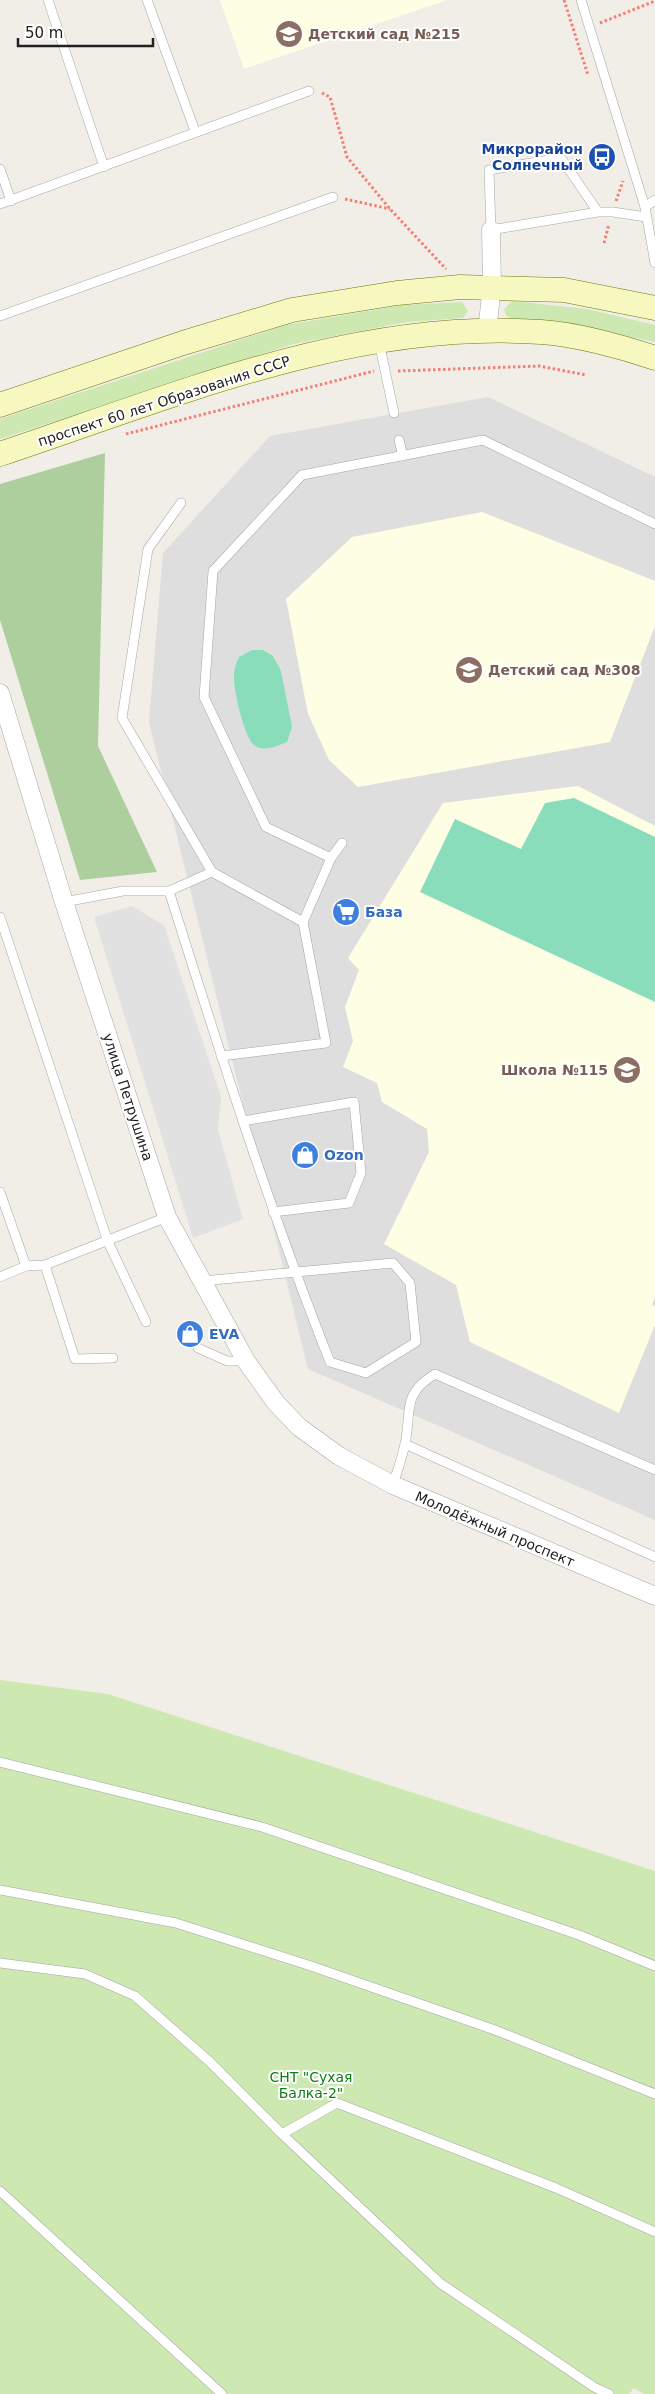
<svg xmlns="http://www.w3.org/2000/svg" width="655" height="2394" font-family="'DejaVu Sans',sans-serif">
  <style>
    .residential { fill: #dfdede }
    .education { fill: #fefee4 }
    .grass { fill: #cde8b0 }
    .forest { fill: #adcf9e }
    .pitch { fill: #89ddbb }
    .parking { fill: #e1e1e1 }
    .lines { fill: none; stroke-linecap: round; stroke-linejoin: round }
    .lane-casing { stroke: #a5a5a5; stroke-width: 10 }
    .street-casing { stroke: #a5a5a5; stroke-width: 19 }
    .secondary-casing { stroke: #6d7709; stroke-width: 25 }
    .path { stroke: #f57f74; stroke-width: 3; stroke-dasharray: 2.5 2.5; stroke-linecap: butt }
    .lane { stroke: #fff; stroke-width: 9 }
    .street { stroke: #fff; stroke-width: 18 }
    .secondary { stroke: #f6f8bf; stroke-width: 24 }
    .labels { text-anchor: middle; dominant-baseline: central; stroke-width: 4; stroke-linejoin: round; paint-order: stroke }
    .education-label { font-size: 14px; font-weight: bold; fill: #785e54; stroke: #fff; text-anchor: start }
    .transit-label { font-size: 14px; font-weight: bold; fill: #164399; stroke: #fff; text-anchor: end }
    .street-label { font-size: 14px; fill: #212121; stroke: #fff }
    .shop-label { font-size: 14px; font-weight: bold; fill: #366cbe; stroke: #fff; text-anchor: start }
    .park-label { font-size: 14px; fill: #107e17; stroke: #fff }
  </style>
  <rect width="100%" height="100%" fill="#f1eee8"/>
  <path class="residential" d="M488,397L655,477V1520L308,1369L149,722L163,553L270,436Z"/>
  <g class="education">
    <path d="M220,0H447L244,69Z"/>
    <path d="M482,512L655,581V626L610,742L358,787L329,760L308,714L286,599L352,537Z"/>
    <path d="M578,786L655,826V1297L652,1305L655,1306V1325L619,1413L470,1342L456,1285L384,1244L429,1152L427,1129L382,1102L377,1083L343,1067L353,1041L345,1007L359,970L348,958L443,803Z"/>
  </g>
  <g class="grass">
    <path d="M512,301L587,309L655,325V342L585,327L512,319L506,315L504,309Z"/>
    <path d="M462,302L468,311L463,318L407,322L293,344L0,439V419L286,325L403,305Z"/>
    <path d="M0,1680L108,1694L655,1871V2394H644L634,2388L629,2394H0Z"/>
  </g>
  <path class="forest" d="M105,453L98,746L157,872L80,880L0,620V484Z"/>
  <g class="pitch">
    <path d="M252,650H263L273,656L281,671L292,727L287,742C277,746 262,753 253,744C244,735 233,689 234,676C234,669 236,663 239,657Z"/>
    <path d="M574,798L655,837V1002L420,892L455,819L521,849L545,803Z"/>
  </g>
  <path class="parking" d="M132,906L164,925L221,1097L218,1130L243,1219L193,1238L94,917Z"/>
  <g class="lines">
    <g class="lane-casing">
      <g id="lane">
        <path d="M48,0L104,167"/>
        <path d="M147,0L195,131"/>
        <path d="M581,0L645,207L655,263"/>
        <path d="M0,169L11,201"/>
        <path d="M0,204L309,91"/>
        <path d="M645,207L655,200"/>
        <path d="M598,212L561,158L489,170L491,230L598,212H613L646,217"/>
        <path d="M0,316L333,197"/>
        <path d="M379,342L394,413"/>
        <path d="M399,440L403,456"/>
        <path d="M181,503L148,549L122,718L212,872"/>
        <path d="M342,843L331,858L266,827L204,697L213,571L302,475L483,440L655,524"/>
        <path d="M169,891C219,1050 269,1208 330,1362L366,1373L416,1342L410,1283L393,1263L202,1281"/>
        <path d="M64,902L123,891H169L212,872L303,922L331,858"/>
        <path d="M0,917L108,1242L146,1322"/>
        <path d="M221,1056L326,1043L303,922"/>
        <path d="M243,1121L354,1102L361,1173L349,1203L273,1212"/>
        <path d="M0,1192L26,1266"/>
        <path d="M45,1265L75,1359L113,1358"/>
        <path d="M0,1277L26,1266L45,1265L167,1217"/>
        <path d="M198,1348L227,1361H246"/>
        <path d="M405,1444L655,1557"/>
        <path d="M393,1485C397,1472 402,1458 405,1444C412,1411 401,1395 435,1374L655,1470"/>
        <path d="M0,1762L262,1827L579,1935L655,1966"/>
        <path d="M0,1890L176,1923L311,1966L495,2030L655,2094"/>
        <path d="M0,1963L85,1974L135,1996L210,2062L282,2134L440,2283L594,2387L609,2394"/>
        <path d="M282,2134L337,2103L556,2188L655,2232"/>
        <path d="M0,2191L222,2394"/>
      </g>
    </g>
    <g class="street-casing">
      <g id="street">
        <path d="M487,331L492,287L491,230"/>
        <path d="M0,693L64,902L167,1217L246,1361L276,1403L299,1427L339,1456L393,1485L655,1596"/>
      </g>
    </g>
    <g class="secondary-casing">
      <g id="secondary">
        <path d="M0,405L183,343L292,310L397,293L460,287L564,290L655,308"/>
        <path d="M0,454C174,396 354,319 541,332C575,334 623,347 655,358"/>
      </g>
    </g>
    <g class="path">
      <path d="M564,0L588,75"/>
      <path d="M600,23L655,1"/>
      <path d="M322,93L330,97L347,157L390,209L446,269"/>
      <path d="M345,199L390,209"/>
      <path d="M616,201L623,181"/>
      <path d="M604,243L609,224"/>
      <path d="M398,371L539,366L586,375"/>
      <path d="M126,434L374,371"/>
    </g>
    <use href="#lane" class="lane"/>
    <use href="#street" class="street"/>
    <use href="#secondary" class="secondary"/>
  </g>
  <defs>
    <g id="school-disc" transform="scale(1.4375)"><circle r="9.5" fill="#8d6e63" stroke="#fff"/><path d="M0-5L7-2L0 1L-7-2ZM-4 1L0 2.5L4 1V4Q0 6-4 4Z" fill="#fff"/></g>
    <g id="bus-disc" transform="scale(1.4375)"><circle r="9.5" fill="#1a4fb4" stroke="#fff"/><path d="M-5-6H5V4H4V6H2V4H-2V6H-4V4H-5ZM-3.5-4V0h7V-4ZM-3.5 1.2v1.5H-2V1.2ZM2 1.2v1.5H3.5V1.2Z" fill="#fff"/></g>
    <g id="supermarket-disc" transform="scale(1.4375)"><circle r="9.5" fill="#3f7fe0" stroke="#fff"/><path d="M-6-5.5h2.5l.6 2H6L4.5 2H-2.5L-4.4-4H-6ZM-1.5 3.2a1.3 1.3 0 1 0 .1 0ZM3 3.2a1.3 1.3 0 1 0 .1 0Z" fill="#fff"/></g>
    <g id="shop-disc" transform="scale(1.4375)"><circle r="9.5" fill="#3f7fe0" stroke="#fff"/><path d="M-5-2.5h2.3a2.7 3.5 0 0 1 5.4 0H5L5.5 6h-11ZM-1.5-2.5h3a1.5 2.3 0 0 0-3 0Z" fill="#fff"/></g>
  </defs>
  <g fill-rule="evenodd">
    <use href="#school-disc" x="289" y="34"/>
    <use href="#bus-disc" x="602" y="157"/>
    <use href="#school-disc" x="469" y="670"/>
    <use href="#supermarket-disc" x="346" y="912"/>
    <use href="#school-disc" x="627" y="1070"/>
    <use href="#shop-disc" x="305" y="1155"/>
    <use href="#shop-disc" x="190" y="1334"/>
  </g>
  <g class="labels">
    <g class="education-label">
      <text x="308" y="34">Детский сад №215</text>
      <text x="488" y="670">Детский сад №308</text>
      <text x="608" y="1070" text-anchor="end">Школа №115</text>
    </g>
    <g class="transit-label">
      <text x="583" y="149">Микрорайон<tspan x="583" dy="16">Солнечный</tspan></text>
    </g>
    <g class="street-label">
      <text transform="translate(164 401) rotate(-18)">проспект 60 лет Образования СССР</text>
      <text transform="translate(128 1097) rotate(72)">улица Петрушина</text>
      <text transform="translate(495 1529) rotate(23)">Молодёжный проспект</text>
    </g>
    <g class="shop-label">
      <text x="365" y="912">База</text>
      <text x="324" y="1155">Ozon</text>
      <text x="209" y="1334">EVA</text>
    </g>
    <g class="park-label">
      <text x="311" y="2077">СНТ "Сухая<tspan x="311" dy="16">Балка-2"</tspan></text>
    </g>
  </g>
  <path d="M18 38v8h135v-8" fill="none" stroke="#212121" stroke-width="2.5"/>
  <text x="25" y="38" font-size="15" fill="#212121" stroke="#ffffff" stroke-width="4" paint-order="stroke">50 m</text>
</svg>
